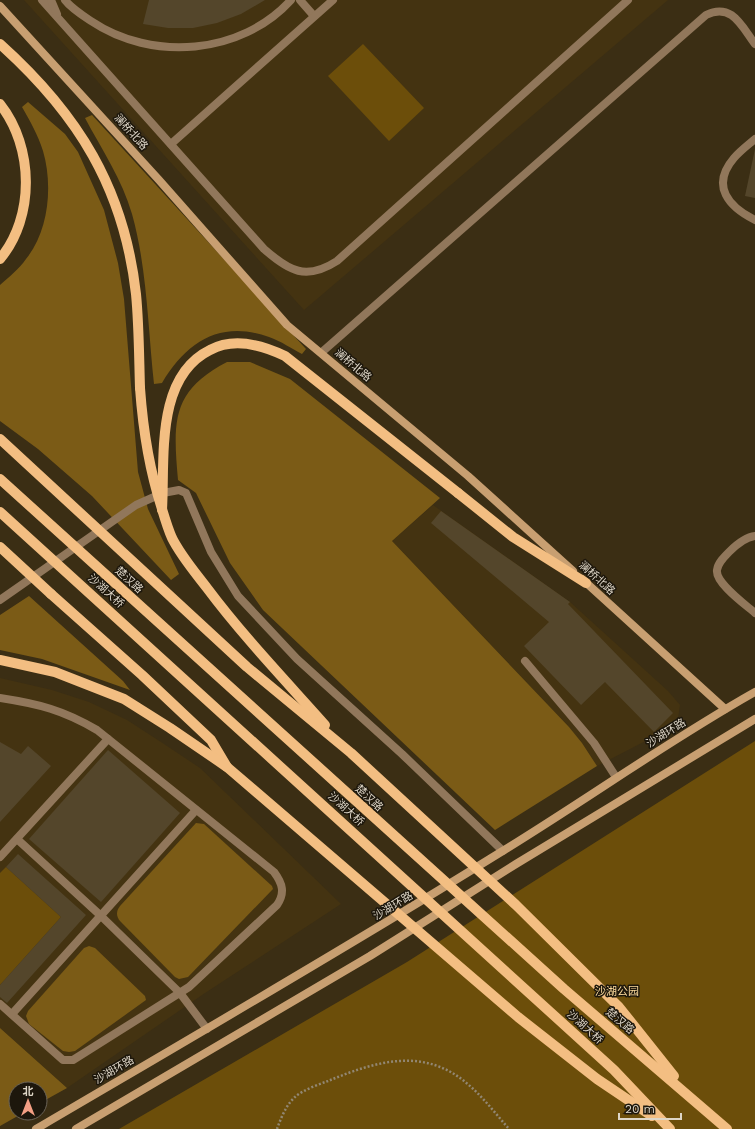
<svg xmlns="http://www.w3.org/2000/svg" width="755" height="1129" font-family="'Work Sans','Noto Sans SC',sans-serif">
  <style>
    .built { fill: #431 }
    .green { fill: #6c4e0a }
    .forest { fill: #7b5b16 }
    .building { fill: #54462b }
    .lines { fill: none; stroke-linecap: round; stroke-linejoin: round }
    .path { stroke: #928773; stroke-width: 2.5; stroke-dasharray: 2 2; stroke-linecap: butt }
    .lane { stroke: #91775b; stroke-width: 8 }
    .street { stroke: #91775b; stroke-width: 8 }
    .secondary { stroke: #c89f71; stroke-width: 8 }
    .primary { stroke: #f3be82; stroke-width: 10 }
    .primary-bridge { stroke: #f3be82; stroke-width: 10 }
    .labels { text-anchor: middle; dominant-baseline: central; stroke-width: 3; stroke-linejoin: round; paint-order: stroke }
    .street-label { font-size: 11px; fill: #ded6c7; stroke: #1d170c }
    .park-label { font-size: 11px; fill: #fbd99b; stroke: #1d170c }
  </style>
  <rect width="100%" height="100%" fill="#3b2e14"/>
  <g class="built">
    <path d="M24,0H668L304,310Z"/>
    <path d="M433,505L570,602L668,691L680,705L678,718L674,724L661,733L597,766L582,743L569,727L392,541Z"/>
    <path d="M0,678L52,690L89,702L127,720L164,744L200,768L341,904L205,993L67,1088L0,1028Z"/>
  </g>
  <g class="green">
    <path d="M363,44L424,108L389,141L328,76Z"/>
    <path d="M755,741V1129H119L407,962Z"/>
    <path d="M6,867L61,917L0,985V873Z"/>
  </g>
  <g class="forest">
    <path d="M28,102L65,134L78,152L104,210L118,263L124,299L138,472L148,509L179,574L171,580L92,496L38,449L0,421V285C9,277 19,269 26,259C49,231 53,185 43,151C38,135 30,121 22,107Z"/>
    <path d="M92,115L306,349L302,354C292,349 281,341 269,337C221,320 187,341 162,383L154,384C148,329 147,267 132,214C122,179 102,150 85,118Z"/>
    <path d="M227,362H250L290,379L440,498L392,541L569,727L582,743L597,766L495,830L263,610L230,563L196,493L178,480C173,422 171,391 227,362Z"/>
    <path d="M29,596L123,681L130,690L42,659L0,650V615Z"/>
    <path d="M196,823L204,824L272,886L273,889L188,977L179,979L175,977L120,921C116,916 116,911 120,906Z"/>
    <path d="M89,946L95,948L145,996L146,1000L75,1051L69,1052L63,1051L29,1024L26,1016L28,1011L84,948Z"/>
    <path d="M0,1028L67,1088L40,1103V1089H16V1113H23L0,1126Z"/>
  </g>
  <g class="building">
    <path d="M149,0H265L241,14L217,23L193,28H168L143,24Z"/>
    <path d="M755,149V198L745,196Z"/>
    <path d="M441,511L570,602L568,604L673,713L654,732L605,682L581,705L524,646L549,622L431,523Z"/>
    <path d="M0,742L21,754L28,746L51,766L0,822Z"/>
    <path d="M108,750L180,813L101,902L29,839Z"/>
    <path d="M18,854L86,915L7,1003L0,997V985L61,917L6,867Z"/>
  </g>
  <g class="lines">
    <path class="path" d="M277,1129C281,1118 286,1105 295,1097C303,1090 317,1085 328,1081C362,1067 403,1052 440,1067C469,1078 489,1106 509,1129"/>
    <g class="lane">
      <path d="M42,0L264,249C289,271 306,281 337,261L628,0"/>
      <path d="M51,0L57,14"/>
      <path d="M65,0C71,8 82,15 91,21C152,62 241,55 291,0"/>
      <path d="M300,0L314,16"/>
      <path d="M755,139C748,145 740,151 734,158C710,186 729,207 755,220"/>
      <path d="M171,144L333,0"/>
      <path d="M322,352L706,15C732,2 742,27 755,44"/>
      <path d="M755,536C745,537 736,545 729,552C724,557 718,563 717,570C715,583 746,605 755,613"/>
      <path d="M525,661L594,743L616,777"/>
      <path d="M0,698C39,704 63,710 97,730L274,872C283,884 285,893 277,905L189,987L73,1060H63L0,1004"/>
      <path d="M17,839L100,915L180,993L207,1029"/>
      <path d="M0,857L108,739"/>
      <path d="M12,1014L196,810"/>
    </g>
    <path class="street" d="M0,600L136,505L163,493L179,490L186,493L211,552L238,596L297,659L402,754L503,851"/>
    <g class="secondary">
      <path d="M0,6L159,180L287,325L468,476L573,571"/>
      <path d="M582,579L725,709"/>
      <path d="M36,1129C191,1038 348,947 501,852C586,800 668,741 755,692"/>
      <path d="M76,1129L370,956L516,864L755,719"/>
    </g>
    <g class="primary">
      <path d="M0,44C78,114 124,188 136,294C139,325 139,356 140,388"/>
      <path d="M0,104C34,147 35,217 0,259"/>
      <path d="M458,493L513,537L586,583"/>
      <path d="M51,594L142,675L211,740L227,767"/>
    </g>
    <g class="primary-bridge">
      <path d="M140,388C143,430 149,469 162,509C165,519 168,529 172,538C181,556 194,571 207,588C243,636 285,680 325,725"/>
      <path d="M0,439L247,667L351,753L516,905L619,1007L674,1076"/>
      <path d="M0,479L564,989L727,1129"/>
      <path d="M162,510C165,458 155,377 210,350C234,337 262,345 285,356L458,493"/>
      <path d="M0,512L614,1070L670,1129"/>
      <path d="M0,547L51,594"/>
      <path d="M0,660L55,672L124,699L170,728L227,767L518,1017L597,1079L652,1116"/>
    </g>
  </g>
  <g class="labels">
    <g class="street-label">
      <text transform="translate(131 132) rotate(48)">澜桥北路</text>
      <text transform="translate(353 365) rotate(40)">澜桥北路</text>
      <text transform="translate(597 578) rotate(42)">澜桥北路</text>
      <text transform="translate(129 580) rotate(42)">楚汉路</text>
      <text transform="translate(106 591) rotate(42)">沙湖大桥</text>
      <text transform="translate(666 733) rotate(-32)">沙湖环路</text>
      <text transform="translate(369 798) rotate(42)">楚汉路</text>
      <text transform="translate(346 809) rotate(42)">沙湖大桥</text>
      <text transform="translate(393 906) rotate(-31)">沙湖环路</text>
      <text transform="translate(620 1021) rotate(40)">楚汉路</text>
      <text transform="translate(585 1027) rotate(42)">沙湖大桥</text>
      <text transform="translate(114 1070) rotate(-30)">沙湖环路</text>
    </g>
    <g class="park-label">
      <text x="617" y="991">沙湖公园</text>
    </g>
  </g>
  <g transform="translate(28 1101)"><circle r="19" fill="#1d170c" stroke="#6a6357"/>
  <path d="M0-3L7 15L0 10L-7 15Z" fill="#f39f84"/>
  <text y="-6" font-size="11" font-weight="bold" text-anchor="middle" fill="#ded6c7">北</text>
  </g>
  <path d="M619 1113v6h62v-6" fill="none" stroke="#ded6c7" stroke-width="2"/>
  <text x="625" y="1113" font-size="12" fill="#ded6c7" stroke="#1d170c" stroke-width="3" paint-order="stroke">20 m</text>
</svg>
